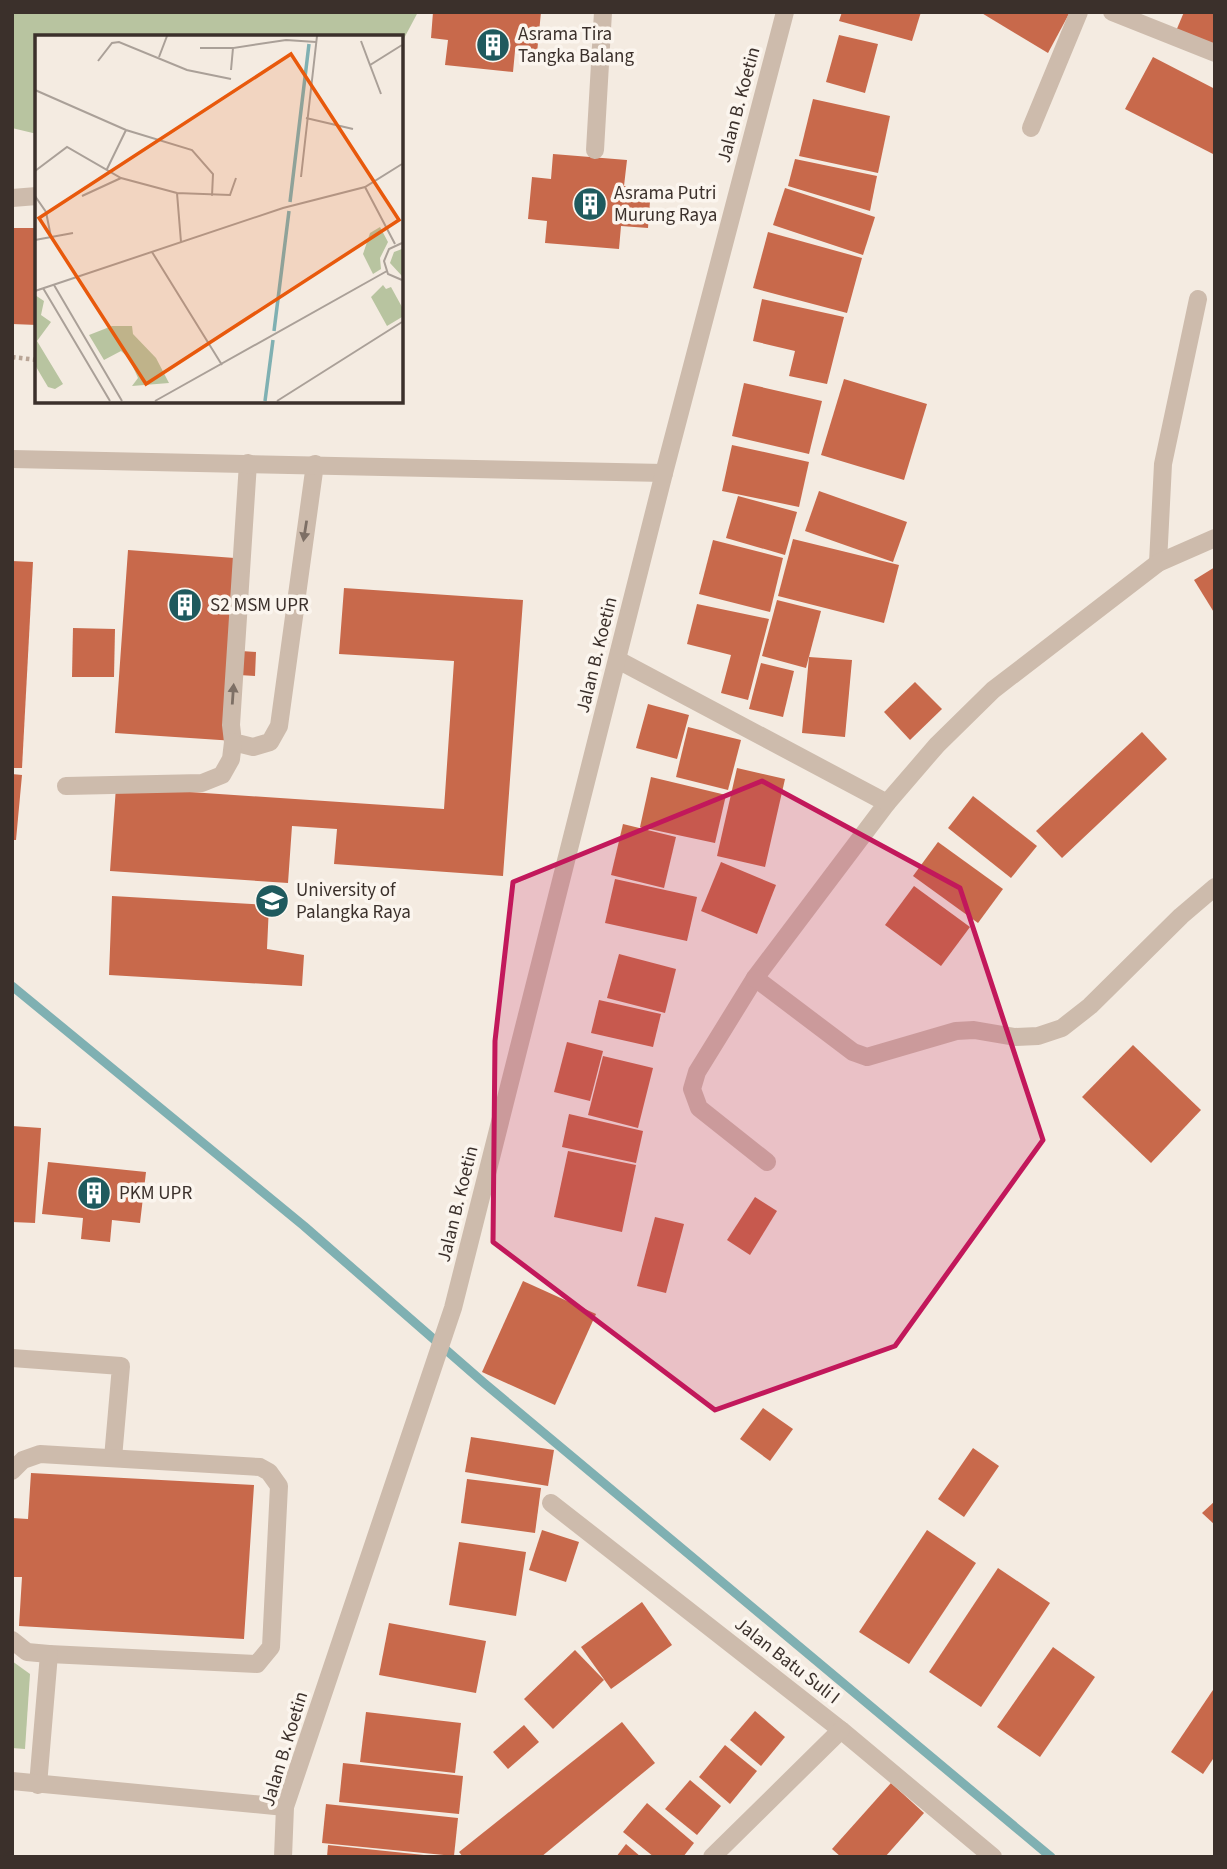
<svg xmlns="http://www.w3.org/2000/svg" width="1227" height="1869" font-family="'Source Sans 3',sans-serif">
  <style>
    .green { fill: #b8c4a0 }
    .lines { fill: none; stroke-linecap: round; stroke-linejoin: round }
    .stream { stroke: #7fb0b2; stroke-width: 9 }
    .building { fill: #c8694b }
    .path { stroke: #b9a596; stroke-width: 4.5; stroke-dasharray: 3.5 3.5; stroke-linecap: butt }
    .service { stroke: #cdbbac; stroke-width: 18 }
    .minor { stroke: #cdbbac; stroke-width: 18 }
    .tertiary { stroke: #cdbbac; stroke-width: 18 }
    .oneway { fill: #7d6f65 }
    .marked { fill: #c2185b; fill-opacity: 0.2; stroke: #c2185b; stroke-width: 5; stroke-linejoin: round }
    .labels { text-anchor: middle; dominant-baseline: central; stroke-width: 7; stroke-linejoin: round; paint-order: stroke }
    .poi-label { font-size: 19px; fill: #3b302b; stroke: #fbf5ee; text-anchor: start }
    .street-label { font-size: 19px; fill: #3b302b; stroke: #fbf5ee }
    .inset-river { fill: none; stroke: #7fb0b2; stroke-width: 3.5 }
    .inset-road { fill: none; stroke: #aaa098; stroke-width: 2 }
    .view { fill: #e8590c; fill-opacity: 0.15; stroke: #e8590c; stroke-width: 3.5 }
    .inset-edge { fill: none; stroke: #3b302b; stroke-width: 3.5 }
  </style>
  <rect width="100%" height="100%" fill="#f4ebe1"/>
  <g class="green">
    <path d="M12,12H418L401,44V37H37V134L12,128Z"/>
    <path d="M12,1661L30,1674L25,1749L12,1748Z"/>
  </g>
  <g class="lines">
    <path class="stream" d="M12,986L304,1226L484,1383L1051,1857"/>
  </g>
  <g class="building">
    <path d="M433,12H541L537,53L515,51L513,72L445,65L448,40L431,38Z"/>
    <path d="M842,12H921L912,41L839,21Z"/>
    <path d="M980,12H1070L1048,53Z"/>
    <path d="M1184,12H1215V48L1176,31Z"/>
    <path d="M839,35L878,44L865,93L826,82Z"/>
    <path d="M1153,57L1215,89V155L1125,109Z"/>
    <path d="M813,99L890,116L878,173L799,156Z"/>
    <path d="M553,154L627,160L624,186L651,188L648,228L621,226L619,249L545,243L547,221L528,219L532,177L551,179Z"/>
    <path d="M795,159L877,176L870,211L788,186Z"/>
    <path d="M785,188L875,217L863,255L773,225Z"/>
    <path d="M12,228H37V325L12,324Z"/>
    <path d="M768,232L862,258L847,313L753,288Z"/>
    <path d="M762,299L844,317L827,384L789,376L795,351L753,341Z"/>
    <path d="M844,379L927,404L904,480L821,455Z"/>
    <path d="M744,383L822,401L809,454L732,436Z"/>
    <path d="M732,445L809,462L799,507L722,491Z"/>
    <path d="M819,491L907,522L893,562L805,531Z"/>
    <path d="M738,496L797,512L785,555L726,538Z"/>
    <path d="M793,539L899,565L884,623L778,596Z"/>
    <path d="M713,540L783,558L770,612L699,594Z"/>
    <path d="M128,550L248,559L241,651L256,652L255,676L239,675L235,741L115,733Z"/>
    <path d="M12,561L33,562L22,768H12Z"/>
    <path d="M1215,567V614L1194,580Z"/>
    <path d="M344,588L523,600L503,876L334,864L337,829L292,826L288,883L110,871L116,787L444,809L454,661L339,654Z"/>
    <path d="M777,600L821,611L806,668L762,656Z"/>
    <path d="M697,604L769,619L748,700L721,693L731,655L687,644Z"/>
    <path d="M73,628L115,629L114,677H72Z"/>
    <path d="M809,657L852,660L845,737L802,733Z"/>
    <path d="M761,663L794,671L783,717L749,709Z"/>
    <path d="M915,682L942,709L910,740L884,712Z"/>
    <path d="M648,704L689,715L677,759L636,748Z"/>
    <path d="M688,727L741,740L728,790L676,777Z"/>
    <path d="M1142,732L1167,759L1062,858L1036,831Z"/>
    <path d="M737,768L785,779L765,867L717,856Z"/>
    <path d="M12,774L22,775L16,840H12Z"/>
    <path d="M651,777L726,795L715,843L640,827Z"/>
    <path d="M973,796L1037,846L1011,878L948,828Z"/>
    <path d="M623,824L676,837L664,888L611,875Z"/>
    <path d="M938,842L1003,889L978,923L913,876Z"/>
    <path d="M721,862L776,885L757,934L701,911Z"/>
    <path d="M615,879L697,897L687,941L605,923Z"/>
    <path d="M914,886L970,927L941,966L885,925Z"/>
    <path d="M112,896L269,905L267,949L304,955L302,986L109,975Z"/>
    <path d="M619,954L676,969L665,1013L607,998Z"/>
    <path d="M599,1000L661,1014L653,1047L591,1033Z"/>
    <path d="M567,1042L603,1051L590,1101L554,1092Z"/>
    <path d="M1133,1045L1201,1110L1151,1163L1082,1097Z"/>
    <path d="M603,1056L653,1068L638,1128L588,1115Z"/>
    <path d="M569,1114L643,1131L636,1163L562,1147Z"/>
    <path d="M12,1126L41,1128L35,1223L12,1222Z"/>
    <path d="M568,1151L636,1165L622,1232L554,1217Z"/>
    <path d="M48,1162L146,1172L140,1223L112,1220L110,1242L81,1239L83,1218L42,1214Z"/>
    <path d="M755,1197L777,1211L750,1255L727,1240Z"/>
    <path d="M655,1217L684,1224L666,1293L637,1286Z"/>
    <path d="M523,1281L596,1314L555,1405L482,1372Z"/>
    <path d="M763,1408L793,1429L770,1461L740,1439Z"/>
    <path d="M471,1437L554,1450L548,1486L465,1472Z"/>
    <path d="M973,1448L999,1466L964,1517L938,1499Z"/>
    <path d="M31,1473L254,1485L244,1639L19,1626L22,1577H12V1518L28,1519Z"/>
    <path d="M467,1479L541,1488L535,1533L461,1523Z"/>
    <path d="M1215,1501V1525L1202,1513Z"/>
    <path d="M542,1530L579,1542L566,1582L529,1570Z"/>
    <path d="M927,1530L976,1563L909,1664L859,1632Z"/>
    <path d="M459,1542L526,1552L516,1616L449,1605Z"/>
    <path d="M998,1568L1050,1603L981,1707L929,1672Z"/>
    <path d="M642,1602L672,1645L611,1689L581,1647Z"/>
    <path d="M389,1623L486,1641L476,1693L379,1675Z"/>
    <path d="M1053,1647L1095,1677L1040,1757L997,1727Z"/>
    <path d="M575,1650L604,1680L553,1729L524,1699Z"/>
    <path d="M1215,1687V1756L1203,1774L1171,1752Z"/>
    <path d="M755,1711L785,1737L761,1766L730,1740Z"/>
    <path d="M366,1712L461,1723L455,1773L360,1762Z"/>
    <path d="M622,1722L655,1763L541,1857H463L459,1852Z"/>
    <path d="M524,1725L539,1742L508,1769L493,1752Z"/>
    <path d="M725,1745L757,1771L730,1804L699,1777Z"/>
    <path d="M343,1763L463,1776L459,1814L339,1802Z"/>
    <path d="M690,1780L721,1806L697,1835L665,1809Z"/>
    <path d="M891,1783L924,1813L885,1857H841L832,1849Z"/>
    <path d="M647,1803L694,1843L683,1857H654L623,1832Z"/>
    <path d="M326,1804L458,1818L454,1856L322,1843Z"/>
    <path d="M626,1844L641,1857H616Z"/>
    <path d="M328,1845L424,1855V1857H327Z"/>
  </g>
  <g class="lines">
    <path class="path" d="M12,357L37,360"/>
    <g class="service">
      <path d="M595,150L603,12"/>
      <path d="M12,198L37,196"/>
      <path d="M248,463L231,725L233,742L253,747L270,742L279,726L315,464"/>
      <path d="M66,786L202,783L222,775L231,759L233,742"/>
      <path d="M12,1358L121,1366L113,1458"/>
      <path d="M12,1471L23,1460L40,1454L260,1467L269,1472L279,1486L271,1647L257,1664L49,1654"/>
      <path d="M12,1640L27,1652L49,1654L38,1785"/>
    </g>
    <g class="minor">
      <path d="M1112,12L1215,53"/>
      <path d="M1031,128L1079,12"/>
      <path d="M12,459L664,473"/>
      <path d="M1158,563L1163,464L1198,299"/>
      <path d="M618,660L887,803L755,978L697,1072L692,1089L699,1108L767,1162"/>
      <path d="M887,803L937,745L993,690L1158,563L1215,538"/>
      <path d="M755,978L853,1052L867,1057L956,1031L974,1030L1015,1037L1038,1036L1062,1028L1090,1006L1181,916L1215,887"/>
      <path d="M551,1503L841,1730L993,1857"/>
      <path d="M12,1781L285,1807"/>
      <path d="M712,1857L841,1730"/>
    </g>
    <path class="tertiary" d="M283,1857L285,1807L453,1308L664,473L785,12"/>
  </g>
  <defs><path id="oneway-solid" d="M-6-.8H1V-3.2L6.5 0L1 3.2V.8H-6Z" transform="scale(1.75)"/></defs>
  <g class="oneway">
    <use href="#oneway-solid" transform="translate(305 531) rotate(99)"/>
    <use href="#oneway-solid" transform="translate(233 694) rotate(-86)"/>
  </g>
  <path class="marked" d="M762,781L960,888L1043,1140L895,1346L715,1410L493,1242L495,1041L513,882Z"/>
  <defs>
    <g id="building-disc" transform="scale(1.75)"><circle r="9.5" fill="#1f5a5e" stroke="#fbf5ee"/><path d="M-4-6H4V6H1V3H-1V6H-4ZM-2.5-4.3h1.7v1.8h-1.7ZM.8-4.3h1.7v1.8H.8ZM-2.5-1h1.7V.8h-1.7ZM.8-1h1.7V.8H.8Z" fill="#fff"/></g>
    <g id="university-disc" transform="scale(1.75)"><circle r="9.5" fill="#1f5a5e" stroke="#fbf5ee"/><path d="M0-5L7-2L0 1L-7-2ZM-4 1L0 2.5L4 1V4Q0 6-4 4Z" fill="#fff"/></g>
  </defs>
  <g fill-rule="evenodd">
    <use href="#building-disc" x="493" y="45"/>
    <use href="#building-disc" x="590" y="204"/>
    <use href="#building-disc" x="185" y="605"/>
    <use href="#university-disc" x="272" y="901"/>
    <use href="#building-disc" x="94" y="1193"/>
  </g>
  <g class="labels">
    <g class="poi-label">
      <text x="518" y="34">Asrama Tira<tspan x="518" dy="22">Tangka Balang</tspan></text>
      <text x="614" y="193">Asrama Putri<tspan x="614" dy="22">Murung Raya</tspan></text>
      <text x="210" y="605">S2 MSM UPR</text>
      <text x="296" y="890">University of<tspan x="296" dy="22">Palangka Raya</tspan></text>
      <text x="119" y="1193">PKM UPR</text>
    </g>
    <g class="street-label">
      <text transform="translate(739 105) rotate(-75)">Jalan B. Koetin</text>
      <text transform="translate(597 655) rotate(-76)">Jalan B. Koetin</text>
      <text transform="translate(458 1204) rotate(-76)">Jalan B. Koetin</text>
      <text transform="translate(787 1661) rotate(38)">Jalan Batu Suli I</text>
      <text transform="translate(285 1749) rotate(-73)">Jalan B. Koetin</text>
    </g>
  </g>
  <g transform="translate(35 35)">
    <rect width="368" height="368" fill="#f4ebe1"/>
    <path d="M345,192L353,207L345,223L346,234L338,239L328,219L335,198ZM367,214V241L355,228L359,217ZM348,250L351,254L356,252L367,272V282L352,291L336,262ZM0,260L9,266L6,280L16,287L2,306L28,349L20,354L13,352L0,330ZM77,291H97L98,299L121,323L134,348L97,351L103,343L94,323L86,316L69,325L54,300Z" fill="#b8c4a0"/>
    <path class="inset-river" d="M255,167L274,9M239,296L254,176M230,366L238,305"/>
    <path class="inset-road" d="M326,6L335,30L367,10M165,13H198M124,22L132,1M63,26L77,8L84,7L152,35L196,44M335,30L346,59M196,35L198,13L251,5L281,7M0,55L91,95L157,115L178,139L177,161M271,83L318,94M72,134L91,95M0,136L32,112L86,143L142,158M266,142L282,1M330,152L360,209M0,161L11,177L16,202M47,161L86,143M0,205L38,198M146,207L142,158L195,160L201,143M367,208L354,214L349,226L353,239L367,245M117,217L187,330M19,250L87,366M8,253L75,366M0,256L248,173L330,152L367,129M120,366L352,236M242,366L367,287"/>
    <path class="view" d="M256,19L364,185L111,349L4,183Z"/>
    <rect width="368" height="368" class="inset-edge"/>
  </g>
  <rect width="1227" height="1869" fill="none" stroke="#3b302b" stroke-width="28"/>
</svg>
